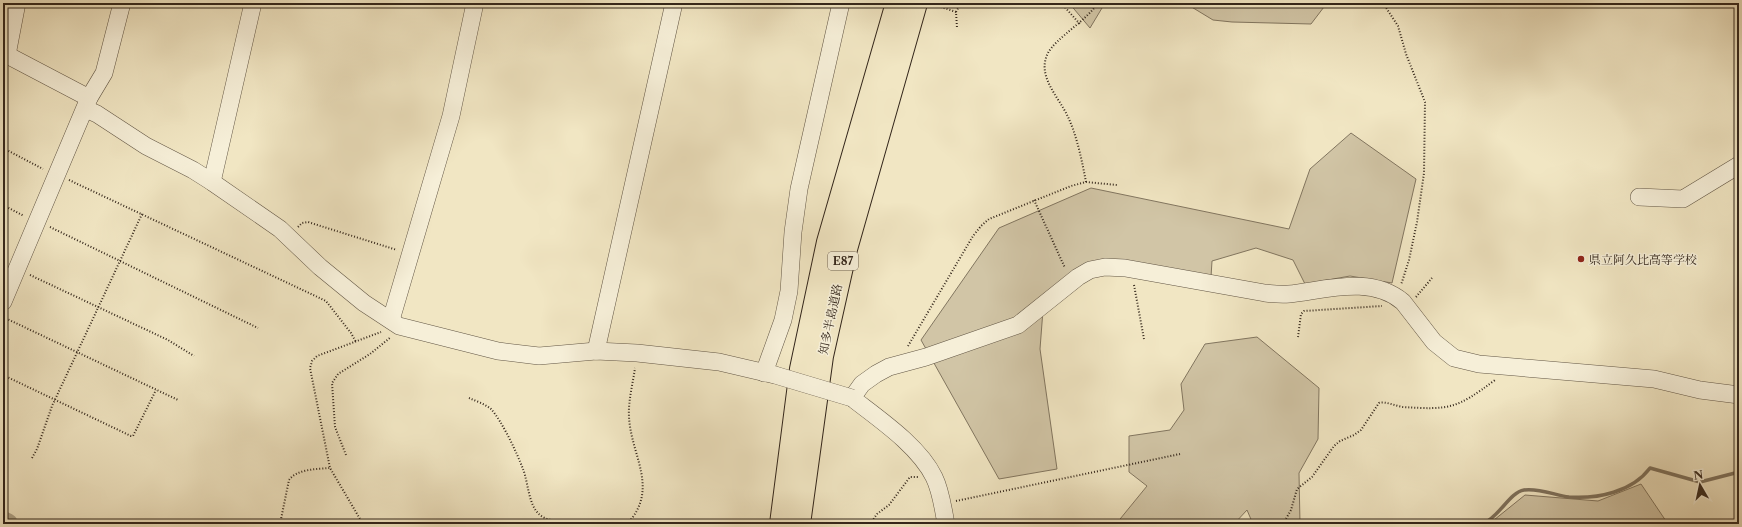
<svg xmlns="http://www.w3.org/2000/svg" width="1742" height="527" font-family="'Libre Caslon Text','Noto Serif JP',serif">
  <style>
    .green { fill: #d1c5a6; stroke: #827660 }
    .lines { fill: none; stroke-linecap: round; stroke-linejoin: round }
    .stream { stroke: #7e725e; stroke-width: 3.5 }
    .river { stroke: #b0a58a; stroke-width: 22 }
    .minor-casing { stroke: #625645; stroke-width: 18 }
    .highway-casing { stroke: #33261b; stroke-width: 24 }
    .path { stroke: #33261b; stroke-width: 2; stroke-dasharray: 1 2; stroke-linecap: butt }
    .minor { stroke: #f6efd8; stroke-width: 17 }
    .highway { stroke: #f1e6c3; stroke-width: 22 }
    .minor-bridge-casing { stroke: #625645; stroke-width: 18; stroke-linecap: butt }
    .minor-bridge { stroke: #f6efd8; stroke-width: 17 }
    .poi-dot { fill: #8f2418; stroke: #f6efd8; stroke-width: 1.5 }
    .labels { text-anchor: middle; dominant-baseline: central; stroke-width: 3; stroke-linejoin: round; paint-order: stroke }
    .shield { fill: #f6efd8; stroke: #6e6254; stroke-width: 1 }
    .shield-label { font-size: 11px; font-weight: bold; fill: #33261b }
    .poi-label { font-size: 12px; fill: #33261b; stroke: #f6efd8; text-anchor: start }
    .street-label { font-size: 12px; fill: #33261b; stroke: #f6efd8 }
  </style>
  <rect width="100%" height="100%" fill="#f1e6c3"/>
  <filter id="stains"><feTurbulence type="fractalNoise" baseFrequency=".005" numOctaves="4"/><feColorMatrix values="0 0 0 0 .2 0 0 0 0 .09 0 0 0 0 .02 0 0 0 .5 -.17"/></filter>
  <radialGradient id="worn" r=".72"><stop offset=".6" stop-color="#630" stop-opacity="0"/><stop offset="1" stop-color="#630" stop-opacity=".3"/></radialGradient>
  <g class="green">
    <path d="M1069,3H1105L1090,28Z"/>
    <path d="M1185,3H1327L1311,24L1232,22L1213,20Z"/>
    <path d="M1351,133L1416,179L1392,283L1350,276L1305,284L1293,260L1256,248L1212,261L1211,277L1111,260L1044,297L1040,349L1057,469L999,479L921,340L999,228L1091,188L1289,229L1310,169Z"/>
    <path d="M1257,337L1319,388L1318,439L1299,473L1300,524H1253L1247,510L1234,524H1116L1147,486L1129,472V436L1170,430L1184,410L1181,384L1205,344Z"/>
    <path d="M1641,484L1668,524H1489L1525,495L1598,501Z"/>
  </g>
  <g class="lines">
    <path class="stream" d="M1463,524C1470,522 1478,525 1484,523C1499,517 1510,492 1524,490C1540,488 1554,495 1569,497C1598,499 1632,492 1650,468L1700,482L1739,472"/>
    <path class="river" d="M3,522L7,524"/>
    <g class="minor-casing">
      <g id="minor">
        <path d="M3,55H7L89,98"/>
        <path d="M7,55L17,3"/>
        <path d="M86,109L97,114L146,146L193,170L212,182L280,229L320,267L364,303L399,326L498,351L539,356L596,351L637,353L719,362L775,375"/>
        <path d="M212,182L253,3"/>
        <path d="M1639,197L1683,199L1739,165"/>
        <path d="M3,302L89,98L104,73L122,3"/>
        <path d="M391,320L451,116L475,3"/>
        <path d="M596,351L674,3"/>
        <path d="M764,373L783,320L789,291L793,232L799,189L841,3"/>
        <path d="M946,524C943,508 941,491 934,477C919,446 879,419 852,398L862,384L876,374L889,367L926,357L1018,325L1078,277L1090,270L1105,267L1125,268L1265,293C1273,294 1281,295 1289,294C1326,290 1371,275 1403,302L1434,342L1454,358L1479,364L1654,379L1700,390L1739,395"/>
      </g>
    </g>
    <g class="highway-casing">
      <g id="highway">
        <path d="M781,524L801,369L828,242L897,3"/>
        <path d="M799,524L822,356L846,249L916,3"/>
      </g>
    </g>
    <g class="path">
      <path d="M1061,3L1080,24"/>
      <path d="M1383,3L1398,26L1406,54L1425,102L1424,173L1417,222L1409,260L1401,285"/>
      <path d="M938,6L956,12L957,28"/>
      <path d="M956,12L961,3"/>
      <path d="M3,148L43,169"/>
      <path d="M69,180L326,301L351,333L356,342"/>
      <path d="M1086,182C1082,161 1077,136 1068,117C1059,97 1036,76 1048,53C1056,38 1086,21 1098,3"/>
      <path d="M1034,200L1065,268"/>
      <path d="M3,205L24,216"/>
      <path d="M50,227L258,328"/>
      <path d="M298,227L302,223L308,222L397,250"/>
      <path d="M30,275L168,340L194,356"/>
      <path d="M1134,285L1144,339"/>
      <path d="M1416,297L1432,278"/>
      <path d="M3,317L178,400"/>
      <path d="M1298,337L1301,314L1304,311L1382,306"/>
      <path d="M908,346L973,236L981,226L989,219L1071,186L1086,182L1117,185"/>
      <path d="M3,375L131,436H133L156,390"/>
      <path d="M469,398C476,401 485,404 491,409C502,421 517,453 523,469C529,484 528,511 545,518C561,525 582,520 600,521L606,524"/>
      <path d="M346,455L335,427L332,383L338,374L370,354L391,337"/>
      <path d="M32,458L37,449L52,406L142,214"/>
      <path d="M956,501L1180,454"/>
      <path d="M280,524L289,480C297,469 317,469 330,468"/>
      <path d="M363,524L330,468L310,368L312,361L317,356L381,332"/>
      <path d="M627,524C660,489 631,456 629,417C628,401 633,383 635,368"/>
      <path d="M870,524L877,514L889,505L910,477H918"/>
      <path d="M1283,524L1291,510L1297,489L1312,477L1334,446L1340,441L1354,435L1361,430L1379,403C1386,401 1395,406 1403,407C1450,410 1456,409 1495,380"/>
    </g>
    <use href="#minor" class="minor"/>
    <use href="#highway" class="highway"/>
    <g class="minor-bridge-casing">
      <path id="minor-bridge" d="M775,375L852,398"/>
    </g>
    <use href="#minor-bridge" class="minor-bridge"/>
  </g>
  <circle class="poi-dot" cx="1581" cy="259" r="4"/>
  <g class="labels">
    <rect class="shield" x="828" y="252" width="30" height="18" rx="3"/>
    <g class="shield-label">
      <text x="843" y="261">E87</text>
    </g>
    <g class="poi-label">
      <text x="1589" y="259">県立阿久比高等学校</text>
    </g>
    <g class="street-label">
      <text transform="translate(830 319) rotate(-78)">知多半島道路</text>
    </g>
  </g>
  <rect width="1742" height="527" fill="none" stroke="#f1e6c3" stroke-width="16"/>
  <rect x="4" y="4" width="1734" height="519" fill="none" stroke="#33261b" stroke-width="2"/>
  <rect x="8" y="8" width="1726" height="511" fill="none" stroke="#33261b"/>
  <g transform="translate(1700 485) rotate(351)" stroke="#f6efd8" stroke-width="3" paint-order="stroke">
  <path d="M0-3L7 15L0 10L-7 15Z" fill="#33261b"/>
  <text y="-6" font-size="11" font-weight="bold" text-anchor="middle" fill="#33261b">N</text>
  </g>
  <rect width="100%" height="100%" filter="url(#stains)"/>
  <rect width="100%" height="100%" fill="url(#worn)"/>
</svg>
